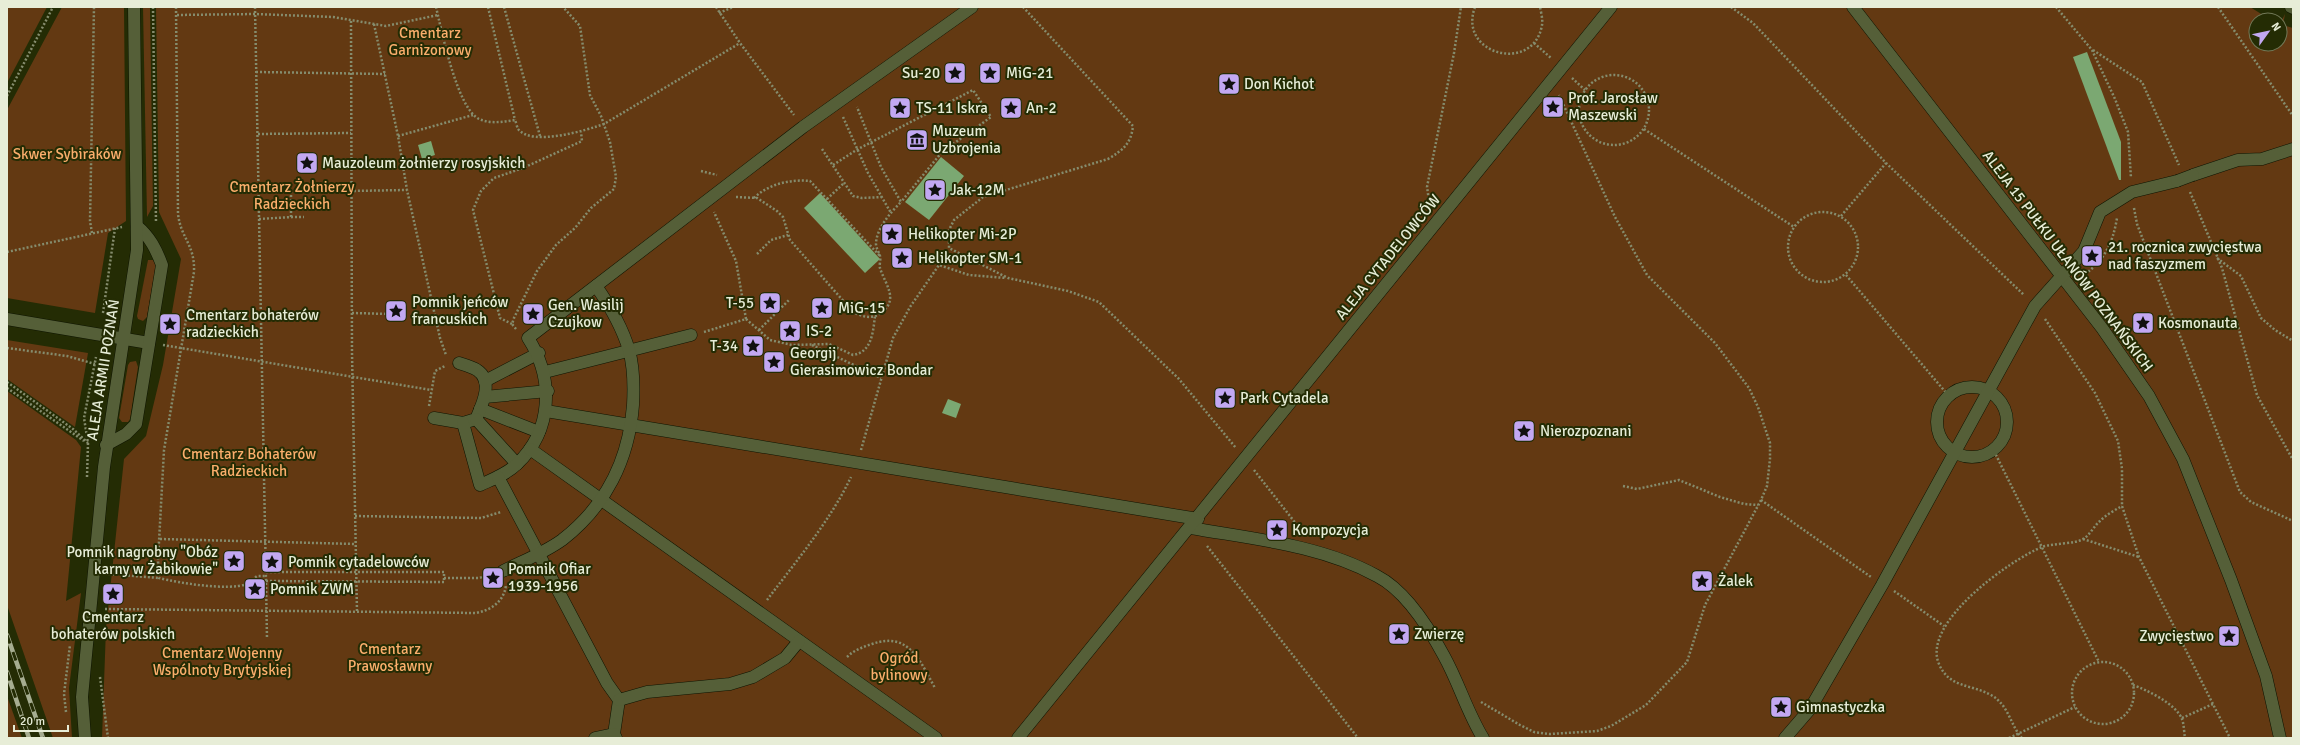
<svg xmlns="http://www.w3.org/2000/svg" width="2300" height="745" font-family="Signika,sans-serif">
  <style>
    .green { fill: #633912 }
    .building { fill: #7ba872 }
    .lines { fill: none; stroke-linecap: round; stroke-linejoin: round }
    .minor-casing { stroke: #0e1400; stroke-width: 13 }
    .path { stroke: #858c6d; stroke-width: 2.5; stroke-dasharray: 2 2; stroke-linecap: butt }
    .minor { stroke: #555f38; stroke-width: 12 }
    .rail-casing { stroke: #a6ad91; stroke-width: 4.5 }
    .rail { stroke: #242c04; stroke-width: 3; stroke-dasharray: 9; stroke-linecap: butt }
    .minor-bridge-casing { stroke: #0e1400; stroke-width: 13; stroke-linecap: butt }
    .minor-bridge { stroke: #555f38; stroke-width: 12 }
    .labels { text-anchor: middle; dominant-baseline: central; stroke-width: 4; stroke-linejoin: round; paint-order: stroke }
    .park-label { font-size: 15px; fill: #fbae6c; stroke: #242c04 }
    .poi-label { font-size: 15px; fill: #e7edd7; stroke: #242c04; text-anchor: start }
    .street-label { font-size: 15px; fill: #e7edd7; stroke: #242c04 }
  </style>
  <rect width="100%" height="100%" fill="#242c04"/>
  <g class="green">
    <path d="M7,7H47L7,83Z"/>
    <path d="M62,7H124L126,221L108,233L95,313L7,298V110Z"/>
    <path d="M143,7H150L153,206L147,217Z"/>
    <path d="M156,7H2250L2271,20H2256V44H2280V24L2285,14L2283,25L2293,28V738H102L106,628L124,459L146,436L163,365L181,259L159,212Z"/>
    <path d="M148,260H153L156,265L147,317L143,321L138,319L137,316Z"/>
    <path d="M7,340L88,353L75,427L7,379Z"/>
    <path d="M136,361L138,367L130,419L128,422H122L119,418L128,365L130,362Z"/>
    <path d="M7,391L76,440L81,447L66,601L81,593L69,688L72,738H53L7,605Z"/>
    <path d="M7,696L22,738H7Z"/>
  </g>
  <g class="building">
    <path d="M2087,52L2121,142V180H2119L2073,57Z"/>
    <path d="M431,141L435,155L422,159L418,145Z"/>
    <path d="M941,157L964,176L929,220L905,202Z"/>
    <path d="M820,193L880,259L865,273L804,208Z"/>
    <path d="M948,399L961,404L956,418L942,413Z"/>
  </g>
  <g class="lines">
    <g class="minor-casing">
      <g id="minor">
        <path d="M1853,7L2102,328L2149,396L2183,459L2231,580L2266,676L2280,738"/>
        <path d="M2291,7L2293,8"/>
        <path d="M2193,175L2238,160L2262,159L2293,149"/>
        <path d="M7,319L149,343"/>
        <path d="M545,372L691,335"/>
        <path d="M485,381L539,353"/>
        <circle cx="1972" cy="422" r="35"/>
        <path d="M485,397L548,391"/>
        <path d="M480,409L539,432"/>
        <path d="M546,411L1198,519"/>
        <path d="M434,418L463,423L476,419C482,405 494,381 477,370C472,367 465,365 459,363"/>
        <path d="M476,419L517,464"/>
        <path d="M463,423L480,485C493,479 507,474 517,464C553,430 554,378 528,338L803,127L972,7"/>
        <path d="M106,445L126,434L136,424L162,265C156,249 150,237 137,226"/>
        <path d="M530,449L936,738"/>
        <path d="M498,477L607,683L619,700L614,734L616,738"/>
        <path d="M1191,528C1253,539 1321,545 1377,576C1406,591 1429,628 1444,656C1459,683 1467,712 1483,738"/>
        <path d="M503,571C523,561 544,553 562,540C606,506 629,459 633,405C634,387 634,368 629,350C622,327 610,306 596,286"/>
        <path d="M619,700L647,692L730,684L753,677L785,658L799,641"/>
        <path d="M85,738L82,697L104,467L137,250L134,7"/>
        <path d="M595,738L614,734"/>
        <path d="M1018,738L1611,7"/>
        <path d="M1785,738L1810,709L1882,585L2035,306L2084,251L2100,212L2132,192L2177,181"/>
      </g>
    </g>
    <g class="path">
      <path d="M153,7L156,223"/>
      <path d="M176,7L178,214C181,239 195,244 194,272L164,450L158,560L159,578C179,583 228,591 247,584C251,583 253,579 257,576H266"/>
      <path d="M255,7L266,581"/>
      <path d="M436,7C442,32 457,108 479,119C490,124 503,122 515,120C516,122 517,127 518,129C532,147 587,130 604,124L740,43"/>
      <path d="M488,7L515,120"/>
      <path d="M504,7L540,136"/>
      <path d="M716,7L740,43L794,115"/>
      <path d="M1023,7L1133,126C1131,144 1123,150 1108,159L983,197L954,220L949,230V248L1008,278L1068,291L1099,302L1179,379L1236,448"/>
      <path d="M1475,7C1457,55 1534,74 1542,25C1543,20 1541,12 1540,7"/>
      <path d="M1731,7L1753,23L1886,163L2024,295"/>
      <path d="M2056,7L2092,50L2115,99L2128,132L2131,178"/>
      <path d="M2218,7L2293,116"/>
      <path d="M719,13L733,7"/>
      <path d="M177,15L255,14L333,17L386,26L438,15"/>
      <path d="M351,21L352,353L357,612"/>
      <path d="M374,24L398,136L407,190L440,338L446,355"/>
      <path d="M1534,43L1551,58"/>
      <path d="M2093,50L2142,82L2179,165"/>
      <path d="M256,72L385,74"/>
      <circle cx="1614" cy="110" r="35"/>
      <path d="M1572,78L1585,90"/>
      <path d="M7,96L53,7"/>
      <path d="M843,117L868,173L891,213"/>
      <path d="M1644,129L1794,227"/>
      <path d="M258,134L351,133"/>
      <path d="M398,136L473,115"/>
      <path d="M822,149L853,196L862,198L882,197"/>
      <path d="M833,165L858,149L973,90L991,117L942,152L901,202"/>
      <path d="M701,171L717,175"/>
      <path d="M2190,192L2222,268L2257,395L2293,460"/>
      <path d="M736,197L757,198L777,211L783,217L790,240L853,312C863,317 872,320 882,312C899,299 885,284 880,268C879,265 881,260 880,256C879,252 876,248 876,244C876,229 891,212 901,202L881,167L857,107"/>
      <path d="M754,198C768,184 791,179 810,181L880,256"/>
      <path d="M827,199L844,183"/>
      <path d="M1430,207L1427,187L1454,53L1461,7"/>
      <path d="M2134,208L2137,224L2240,492L2251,502L2293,521"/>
      <circle cx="1823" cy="247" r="35"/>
      <path d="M1841,216L1886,163"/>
      <path d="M291,217H304"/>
      <path d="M259,219L291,217V192L407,190"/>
      <path d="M92,233L90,221L94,7"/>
      <path d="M7,252L122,227"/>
      <path d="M757,254L771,240L788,235"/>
      <path d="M2217,258L2241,276L2261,318L2275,330L2293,341"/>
      <path d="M2085,274C2105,260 2113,242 2117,218"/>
      <path d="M1846,275L1948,395"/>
      <path d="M103,313L115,228"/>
      <path d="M352,313L390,314"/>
      <path d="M746,319L770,340L792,345L829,344L853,355C872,352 873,332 875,316"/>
      <path d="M2045,319L2095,393L2118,441L2122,469V506L2139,557L2230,738"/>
      <path d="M512,324L500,318L473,210L481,191L494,178L523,168L582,141L581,132"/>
      <path d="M516,329L512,324L514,318L537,271L556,245L575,228L591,208L614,189L616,177L610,142L601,116L590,95L580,26L563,7"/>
      <path d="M759,330L789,300"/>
      <path d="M704,332L746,319L736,261L714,212"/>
      <path d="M163,345L431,390"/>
      <path d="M812,345L881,378"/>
      <path d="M7,348L67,356L95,364"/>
      <path d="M7,382L73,429L88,443"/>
      <path d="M7,388L84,441"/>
      <path d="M429,406L435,371L445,366"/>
      <path d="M861,450L893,338L910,307L939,265L969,275L1006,278"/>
      <path d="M1994,451L2099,662"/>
      <path d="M1254,470L1304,534"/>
      <path d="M87,477L88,443L84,418L96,357"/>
      <path d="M1623,486L1637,489L1679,480L1720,497L1744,504L1758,505"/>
      <path d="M1761,500L1871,577"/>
      <path d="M355,516L481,518L501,512"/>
      <path d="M160,539L356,544"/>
      <path d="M2083,539L2139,557"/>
      <path d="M1207,546L1358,738"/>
      <path d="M266,572H444V582L266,581L267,639"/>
      <path d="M108,574L159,578"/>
      <path d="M444,578H479L489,575"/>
      <path d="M1894,591L1944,626"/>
      <path d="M767,600C797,560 830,521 851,477"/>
      <path d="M105,609L476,613C491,610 504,602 506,585"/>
      <path d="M847,657C854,650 863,647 872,644C909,631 920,661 935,688"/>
      <circle cx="2103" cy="693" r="31"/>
      <path d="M100,677L108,738"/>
      <path d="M2133,685C2147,690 2176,704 2182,719C2184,724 2184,732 2185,738"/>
      <path d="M1481,702L1520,725L1534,732L1549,734L1597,731L1611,726L1646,705L1687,662L1705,605L1761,500L1767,486L1770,459V443L1758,407L1749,388L1715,343L1647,275L1615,217L1559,95"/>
      <path d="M66,712L64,694L70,645"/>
      <path d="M2182,718L2213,704"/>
      <path d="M2009,738L2075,707"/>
      <path d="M2022,738C2010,725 2009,705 1991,695C1971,684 1949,688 1939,664C1921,623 2010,560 2042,547C2053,543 2076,544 2083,539C2090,535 2094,526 2100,521C2106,515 2115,510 2122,506"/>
    </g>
    <use href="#minor" class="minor"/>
    <g class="rail-casing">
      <g id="rail">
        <path d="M7,635L43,738"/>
        <path d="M7,672L29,738"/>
      </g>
    </g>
    <use href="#rail" class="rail"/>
    <g class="minor-bridge-casing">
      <path id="minor-bridge" d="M2177,181L2193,175"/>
    </g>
    <use href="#minor-bridge" class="minor-bridge"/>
  </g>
  <defs>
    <g id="sight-square" transform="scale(1.15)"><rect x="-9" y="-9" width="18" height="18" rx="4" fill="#c2a8f2" stroke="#242c04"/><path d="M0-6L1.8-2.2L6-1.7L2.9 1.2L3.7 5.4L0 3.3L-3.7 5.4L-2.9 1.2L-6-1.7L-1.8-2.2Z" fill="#111"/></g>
    <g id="museum-square" transform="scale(1.15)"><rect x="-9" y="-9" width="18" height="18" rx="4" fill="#c2a8f2" stroke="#242c04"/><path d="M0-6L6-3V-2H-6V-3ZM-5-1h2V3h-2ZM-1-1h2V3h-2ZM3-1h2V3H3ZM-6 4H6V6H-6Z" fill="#111"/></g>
  </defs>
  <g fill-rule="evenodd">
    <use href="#sight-square" x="955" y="73"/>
    <use href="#sight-square" x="990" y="73"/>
    <use href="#sight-square" x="1229" y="84"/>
    <use href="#sight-square" x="1553" y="107"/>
    <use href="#sight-square" x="900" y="108"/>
    <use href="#sight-square" x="1011" y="108"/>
    <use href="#museum-square" x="917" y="140"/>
    <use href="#sight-square" x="307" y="163"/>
    <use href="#sight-square" x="935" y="190"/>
    <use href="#sight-square" x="892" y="234"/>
    <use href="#sight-square" x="2092" y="256"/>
    <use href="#sight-square" x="902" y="258"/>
    <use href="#sight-square" x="770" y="303"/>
    <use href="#sight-square" x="822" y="308"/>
    <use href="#sight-square" x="396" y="311"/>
    <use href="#sight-square" x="533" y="314"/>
    <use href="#sight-square" x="2143" y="323"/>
    <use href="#sight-square" x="170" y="324"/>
    <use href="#sight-square" x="790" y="331"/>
    <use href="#sight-square" x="753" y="346"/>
    <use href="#sight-square" x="774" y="362"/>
    <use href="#sight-square" x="1225" y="398"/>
    <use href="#sight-square" x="1524" y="431"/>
    <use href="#sight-square" x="1277" y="530"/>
    <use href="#sight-square" x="234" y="561"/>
    <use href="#sight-square" x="272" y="562"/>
    <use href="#sight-square" x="493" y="578"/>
    <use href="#sight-square" x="1702" y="581"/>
    <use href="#sight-square" x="255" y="589"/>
    <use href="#sight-square" x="113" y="594"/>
    <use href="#sight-square" x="1399" y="634"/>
    <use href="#sight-square" x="2229" y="636"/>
    <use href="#sight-square" x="1781" y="707"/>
  </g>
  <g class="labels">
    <g class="park-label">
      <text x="430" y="33">Cmentarz<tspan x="430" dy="17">Garnizonowy</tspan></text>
      <text x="67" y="154">Skwer Sybiraków</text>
      <text x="292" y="187">Cmentarz Żołnierzy<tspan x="292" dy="17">Radzieckich</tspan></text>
      <text x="249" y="454">Cmentarz Bohaterów<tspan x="249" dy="17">Radzieckich</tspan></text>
      <text x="390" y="649">Cmentarz<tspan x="390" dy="17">Prawosławny</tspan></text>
      <text x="222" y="653">Cmentarz Wojenny<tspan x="222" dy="17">Wspólnoty Brytyjskiej</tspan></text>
      <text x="899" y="658">Ogród<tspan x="899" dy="17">bylinowy</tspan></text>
    </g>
    <g class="poi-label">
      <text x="940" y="73" text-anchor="end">Su-20</text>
      <text x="1006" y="73">MiG-21</text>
      <text x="1244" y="84">Don Kichot</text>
      <text x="1568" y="98">Prof. Jarosław<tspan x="1568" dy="17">Maszewski</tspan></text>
      <text x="916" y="108">TS-11 Iskra</text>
      <text x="1026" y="108">An-2</text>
      <text x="932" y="131">Muzeum<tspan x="932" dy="17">Uzbrojenia</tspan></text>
      <text x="322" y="163">Mauzoleum żołnierzy rosyjskich</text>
      <text x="950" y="190">Jak-12M</text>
      <text x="908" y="234">Helikopter Mi-2P</text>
      <text x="2108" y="247">21. rocznica zwycięstwa<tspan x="2108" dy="17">nad faszyzmem</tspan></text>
      <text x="918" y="258">Helikopter SM-1</text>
      <text x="412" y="302">Pomnik jeńców<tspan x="412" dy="17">francuskich</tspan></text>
      <text x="754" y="303" text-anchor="end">T-55</text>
      <text x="548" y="305">Gen. Wasilij<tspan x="548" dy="17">Czujkow</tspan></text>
      <text x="838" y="308">MiG-15</text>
      <text x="186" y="315">Cmentarz bohaterów<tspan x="186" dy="17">radzieckich</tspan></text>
      <text x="2158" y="323">Kosmonauta</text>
      <text x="806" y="331">IS-2</text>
      <text x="738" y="346" text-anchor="end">T-34</text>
      <text x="790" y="353">Georgij<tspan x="790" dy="17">Gierasimowicz Bondar</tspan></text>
      <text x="1240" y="398">Park Cytadela</text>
      <text x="1540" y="431">Nierozpoznani</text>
      <text x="1292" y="530">Kompozycja</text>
      <text x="218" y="552" text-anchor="end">Pomnik nagrobny "Obóz<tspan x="218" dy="17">karny w Żabikowie"</tspan></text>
      <text x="288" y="562">Pomnik cytadelowców</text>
      <text x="508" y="569">Pomnik Ofiar<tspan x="508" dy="17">1939-1956</tspan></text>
      <text x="1718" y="581">Żalek</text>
      <text x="270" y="589">Pomnik ZWM</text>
      <text x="113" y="617" text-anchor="middle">Cmentarz<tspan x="113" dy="17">bohaterów polskich</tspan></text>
      <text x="1414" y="634">Zwierzę</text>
      <text x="2214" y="636" text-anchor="end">Zwycięstwo</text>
      <text x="1796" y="707">Gimnastyczka</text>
    </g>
    <g class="street-label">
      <text transform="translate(1388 257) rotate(-51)">ALEJA CYTADELOWCÓW</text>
      <text transform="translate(2068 261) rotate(53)">ALEJA 15 PUŁKU UŁANÓW POZNAŃSKICH</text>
      <text transform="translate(103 370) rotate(-81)">ALEJA ARMII POZNAŃ</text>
    </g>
  </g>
  <rect width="2300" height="745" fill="none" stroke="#e7edd7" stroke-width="16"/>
  <g transform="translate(2268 32) rotate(57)"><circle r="19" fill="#242c04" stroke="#727958"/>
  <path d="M0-3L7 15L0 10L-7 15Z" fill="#c2a8f2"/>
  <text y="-6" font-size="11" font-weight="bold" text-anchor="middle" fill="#e7edd7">N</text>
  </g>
  <path d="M14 725v6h54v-6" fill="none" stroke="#e7edd7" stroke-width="2"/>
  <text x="20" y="725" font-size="12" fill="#e7edd7" stroke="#242c04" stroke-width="3" paint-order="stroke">20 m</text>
</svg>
